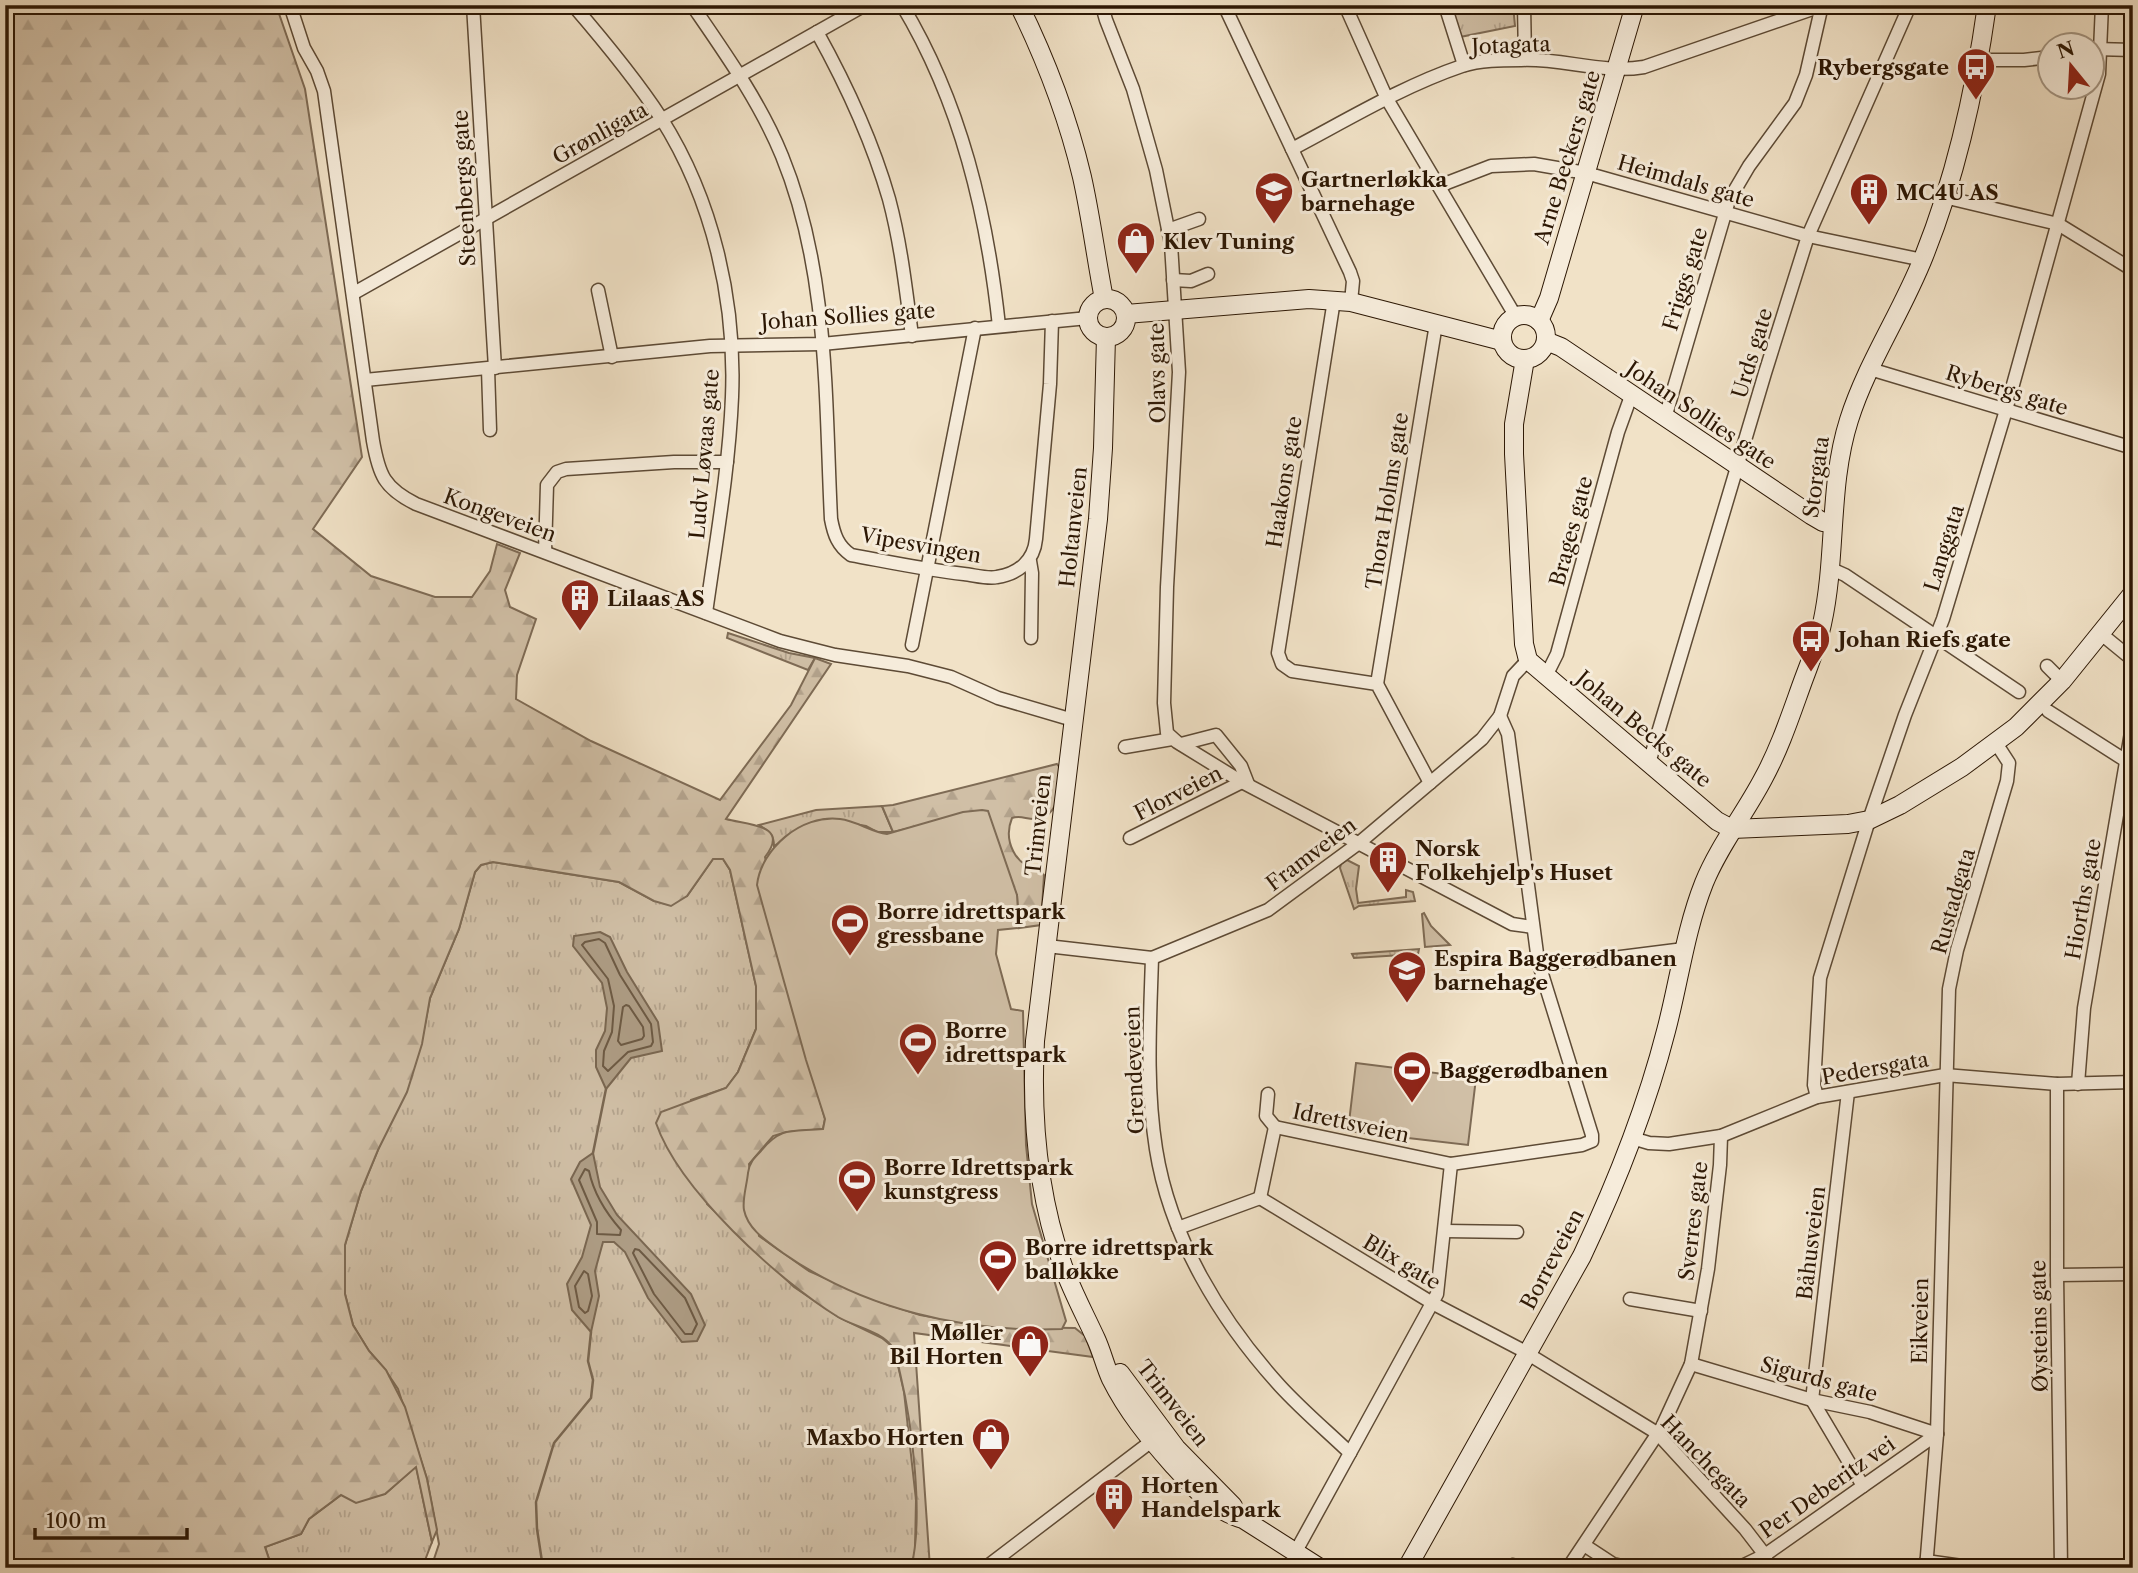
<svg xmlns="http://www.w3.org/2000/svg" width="2138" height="1573" font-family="'Libre Caslon Text',serif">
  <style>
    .grass { fill: url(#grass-tufts); stroke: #7e6b55; stroke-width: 2 }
    .forest { fill: url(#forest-firs); stroke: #7e6b55; stroke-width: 2 }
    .pitch { fill: #d0bfa6; stroke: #7e6b55; stroke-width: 2 }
    .water { fill: #ae9d85; stroke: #7a6751; stroke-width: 2 }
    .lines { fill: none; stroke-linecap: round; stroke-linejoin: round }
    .shore { stroke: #6d5a44; stroke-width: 2 }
    .stream { stroke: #7a6751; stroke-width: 2.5 }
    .minor-casing { stroke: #5d4a35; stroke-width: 15 }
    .secondary-casing { stroke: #2c1704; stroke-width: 20 }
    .minor { stroke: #f6ecdb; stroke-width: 12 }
    .secondary { stroke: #f6ecdb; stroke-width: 18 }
    .labels { text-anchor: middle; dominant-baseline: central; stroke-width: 6; stroke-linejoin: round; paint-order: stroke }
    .street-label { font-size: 21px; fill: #2c1704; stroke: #f6ecdb }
    .poi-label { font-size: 21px; font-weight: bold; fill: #2c1704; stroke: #f6ecdb; text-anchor: start }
  </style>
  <defs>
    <pattern id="grass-tufts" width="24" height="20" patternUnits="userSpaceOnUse" patternTransform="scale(1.75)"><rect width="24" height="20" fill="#d0bfa6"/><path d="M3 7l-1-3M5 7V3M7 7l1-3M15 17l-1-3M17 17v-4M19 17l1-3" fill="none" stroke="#b3a38d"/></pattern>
    <pattern id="forest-firs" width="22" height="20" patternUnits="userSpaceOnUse" patternTransform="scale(1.75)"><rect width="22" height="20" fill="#d0bfa6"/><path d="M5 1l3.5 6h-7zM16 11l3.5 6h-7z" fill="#b3a38d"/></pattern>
  </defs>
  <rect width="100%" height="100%" fill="#f1e2c7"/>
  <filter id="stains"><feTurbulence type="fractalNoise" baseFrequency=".00286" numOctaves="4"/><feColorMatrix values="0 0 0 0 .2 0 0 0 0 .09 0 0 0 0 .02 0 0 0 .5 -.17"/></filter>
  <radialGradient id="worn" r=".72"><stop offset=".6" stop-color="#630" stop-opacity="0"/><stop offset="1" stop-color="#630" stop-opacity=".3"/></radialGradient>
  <g class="grass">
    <path d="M1451,5H1513L1515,26L1460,37Z"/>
    <path d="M728,633L789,653L815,658L808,670L727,638Z"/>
    <path d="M882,806L893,832H877L866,826L825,819L811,823L774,846C774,834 768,831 759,825L816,810Z"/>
    <path d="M713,859H723L730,870L756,986V1029L738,1072L726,1088L691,1100L707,1204L794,1287L840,1318L882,1338L894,1348L904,1392L916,1500L915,1552L911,1568H431L439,1544L427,1479L398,1389L384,1368L369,1351L353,1325L345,1294V1245L361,1191L421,1045L430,998L459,929L475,872L481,865L493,862L619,882L654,901L687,896Z"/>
    <path d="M1347,860L1359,866L1356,889L1358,903L1406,897V890L1413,892L1415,901L1359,906L1354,909L1340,868L1341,864Z"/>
    <path d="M1424,913L1431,926L1450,945L1425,947L1422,914Z"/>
    <path d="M1419,949L1418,954L1354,958L1352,954Z"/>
    <path d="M416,1466L432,1542L422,1568H272L265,1547L301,1534L309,1519L341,1495L385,1494Z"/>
  </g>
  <g class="forest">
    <path d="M5,5H276L305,89L362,457L313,529L371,576L435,597H472L490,571L497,544L520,553L505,590L510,607L536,619L517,675L516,699L591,741L720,800L791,705L815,658L831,664L726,819C747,825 791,824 765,857L817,1091L825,1119L823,1129L786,1132L773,1136L749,1164L759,1236L809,1271L880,1302L920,1315L989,1327L1075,1328L1085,1336L1093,1357L914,1333L930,1568H911C924,1519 912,1423 900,1373C898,1366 897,1354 893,1348C882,1331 855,1327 838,1317C778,1280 679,1190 656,1123L661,1112L726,1088L738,1072L756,1029V986L730,870L723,859H713L687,896L671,906L654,901L619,882L493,862L481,865L475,872L459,929L430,998L422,1044L407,1092L378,1150L361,1191L345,1245V1294L353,1325L369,1351L386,1370L405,1407L427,1479L437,1530L432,1542L416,1467L385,1494L356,1503L341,1495L309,1519L301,1534L265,1547L272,1568H5Z"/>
    <path d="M1057,764L1060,768C1058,788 1062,817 1034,819C1026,819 1020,815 1012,818C1003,840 1015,867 1039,869L1044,875L1041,925L1019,928L1017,895L922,825L893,832L882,806L893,805Z"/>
  </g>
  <g class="pitch">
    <path d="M982,810L988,811L1017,895L1019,928L998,930L996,954L1011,1009L1023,1011L1026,1145L1032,1204L1066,1321L1062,1329C965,1333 863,1309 783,1253C768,1242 748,1230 744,1210C742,1200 747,1184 748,1173C749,1163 754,1158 761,1151C781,1126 793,1132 823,1129L825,1119L806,1060L757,885C761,849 801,814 840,819C857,821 871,832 887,834L963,812Z"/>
    <path d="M1356,1063L1476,1078L1468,1145L1348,1131Z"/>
  </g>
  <g class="water">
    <path d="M600,932L610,937L627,972L658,1022L662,1051L631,1058L606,1089L596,1067V1050L605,1031L607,1008L602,983L573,946L574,936Z"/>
    <path d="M593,1153L600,1187L617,1215L691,1294L705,1325L697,1341L682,1342L648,1298L625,1252L614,1242H603L595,1271L599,1296L591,1332L572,1310L567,1284L582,1257L591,1225L571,1179L580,1162Z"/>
  </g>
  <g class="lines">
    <g class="shore">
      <path d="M599,939L605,943L620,975L651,1024L653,1042L651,1046L628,1052L608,1071L603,1066L604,1051L612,1032L614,1006L608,979L582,945L585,942Z"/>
      <path d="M626,1005L629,1006L643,1027L644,1036L642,1039L621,1045L618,1041L623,1007Z"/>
      <path d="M585,1169L589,1171C594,1195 606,1213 621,1230L620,1235L597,1234V1222L579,1180Z"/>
      <path d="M635,1249L639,1250L685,1298L697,1324L692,1334H685L654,1294L633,1253Z"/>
      <path d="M584,1271L588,1274L592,1296L588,1311L585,1313L579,1307L575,1286Z"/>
    </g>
    <g class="stream">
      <path d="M593,1153L606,1089"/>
      <path d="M543,1568L537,1529L536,1502L554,1443L591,1398L593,1380L588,1361L591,1332"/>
    </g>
    <g class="minor-casing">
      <g id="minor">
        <path d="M290,5L304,48L317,71L324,91L373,441C379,475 384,488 416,504L780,641L835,655L908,666L951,677L998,698L1073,720"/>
        <path d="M473,5L495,368"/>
        <path d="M573,5C604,41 635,78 661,118C713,200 736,301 732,397C729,469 716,541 706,613"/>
        <path d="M692,5C725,53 760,102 782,156C829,271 825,398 831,519C834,535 838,546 851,555C889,562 926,570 964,574C974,575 987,579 997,577C1018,574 1034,561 1036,539L1050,384L1052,321"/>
        <path d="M902,5C961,103 987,214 999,326"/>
        <path d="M1106,5L1104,13L1106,20L1133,89L1156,170L1171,244L1179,372L1167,587L1164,703L1167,733L1177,742L1242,782L1512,924L1533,927"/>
        <path d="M1224,5L1350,272L1353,281L1351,302"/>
        <path d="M1345,5L1387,99L1516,317"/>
        <path d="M1445,5L1464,65"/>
        <path d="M1524,5L1525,59"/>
        <path d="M1963,5L1986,8"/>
        <path d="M817,32C847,86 872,140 889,199C901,244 906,290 912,336"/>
        <path d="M2095,49L2133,50"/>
        <path d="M1979,60H2024L2050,57"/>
        <path d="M1292,149C1347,120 1403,86 1462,66C1480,60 1502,60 1521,60C1562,58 1603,74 1644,67L1824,5"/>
        <path d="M1439,186L1491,166L1534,164L1586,173L1808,236L1923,260"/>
        <path d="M1944,197L2058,224L2133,270"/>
        <path d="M1168,230L1199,219"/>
        <path d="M1173,280L1191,281L1208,274"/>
        <path d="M598,290L612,357"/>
        <path d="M354,293L865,5"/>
        <path d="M1334,300L1278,653L1282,664L1292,671L1377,684L1430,783"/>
        <path d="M488,369L490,430"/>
        <path d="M1870,369L2133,448"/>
        <path d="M365,380L710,346L822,344L1088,318"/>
        <path d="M1665,418L1729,200L1749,166L1795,103L1806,75L1822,5"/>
        <path d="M545,552L547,485L557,472L566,469L674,462H727"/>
        <path d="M1030,561L1032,573L1031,638"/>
        <path d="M1829,571H1836L1845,575L2019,692"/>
        <path d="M2100,633L2133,660"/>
        <path d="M912,645L975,328"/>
        <path d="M2047,666L2062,681"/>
        <path d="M1546,676L1557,654L1618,432L1631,396"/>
        <path d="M1377,684L1436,324"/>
        <path d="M2048,711L2131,764"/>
        <path d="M1181,744L1216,735L1241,766L1248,784"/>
        <path d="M1125,747L1172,739"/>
        <path d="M1649,763L1765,373L1808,236L1910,5"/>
        <path d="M1130,838L1242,782"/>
        <path d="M1047,946L1152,958L1268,910L1359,843L1482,739L1500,716L1513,676L1528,660"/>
        <path d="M1152,958C1150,1022 1146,1086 1156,1149C1170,1238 1221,1321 1280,1386C1302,1410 1327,1431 1350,1453L1295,1553"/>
        <path d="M1538,961H1589L1684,949"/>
        <path d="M2057,1084V1275L2061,1568"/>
        <path d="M2078,1084L2084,1008L2133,721"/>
        <path d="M1848,1092L1812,1400L1863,1486"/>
        <path d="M1268,1094L1266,1116L1275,1127"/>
        <path d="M1817,1097L1814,1085L1820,978L1869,820L1905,715L1943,619L2006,410L2099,74L2102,5"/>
        <path d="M1275,1127L1451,1164L1582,1145L1592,1141V1135L1538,961L1508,734L1500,716"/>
        <path d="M1632,1138L1649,1143L1669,1144L1721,1136L1817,1097L1945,1075L2057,1084L2133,1082"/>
        <path d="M1260,1198L1434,1304L1520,1349L1657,1433L1745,1529L1765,1555L1769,1568"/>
        <path d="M1260,1198L1275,1127"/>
        <path d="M1178,1228L1260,1198"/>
        <path d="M1445,1231L1517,1232"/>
        <path d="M2057,1275L2133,1274"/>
        <path d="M1630,1299L1701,1311"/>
        <path d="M1691,1364L1812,1400L1870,1412L1937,1434"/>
        <path d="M1350,1453L1437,1294L1451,1164"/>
        <path d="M1584,1545L1613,1564L1631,1568"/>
        <path d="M1926,1561L1976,1568"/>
        <path d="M1513,1565L1517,1568"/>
        <path d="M985,1568L1157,1437"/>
        <path d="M1568,1568L1662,1427L1691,1364L1708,1269L1720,1165L1721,1136"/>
        <path d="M1738,1568L1765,1555L1937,1434"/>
        <path d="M1926,1568L1937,1434L1949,989L1957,950L2007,781L2009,763L1996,743"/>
        <path d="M2132,1568H2133"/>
      </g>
    </g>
    <g class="secondary-casing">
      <g id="secondary">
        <path d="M1019,5C1046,60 1068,118 1082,177C1091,217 1096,258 1104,299"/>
        <circle cx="1107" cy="318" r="19"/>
        <path d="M1126,314L1309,299L1351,302L1502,341"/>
        <circle cx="1524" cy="337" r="22"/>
        <path d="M1539,321L1549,298L1635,5"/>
        <path d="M1106,337L1103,448L1098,519L1035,1041C1031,1118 1037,1193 1063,1266C1072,1291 1085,1315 1096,1339C1102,1352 1105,1366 1111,1379C1127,1411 1149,1438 1173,1465C1193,1487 1214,1511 1243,1519L1320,1568"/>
        <path d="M1546,341L1561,347L1811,515L1823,522L1832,523"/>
        <path d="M1525,359L1514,424V454L1524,644L1528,660L1717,821L1732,829L1848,824L1869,820L1900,805L1962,767L2016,727L2062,681L2133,593"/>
        <path d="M1120,1373L1176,1448L1233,1506"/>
        <path d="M1407,1568L1582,1256C1616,1184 1646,1109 1666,1031C1679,982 1685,931 1704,883C1719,846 1744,815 1763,779C1780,748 1791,714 1803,681C1810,662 1818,643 1822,624C1837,556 1828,486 1849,420C1867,363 1902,312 1924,256C1956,176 1975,91 1987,5"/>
      </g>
    </g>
    <use href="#minor" class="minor"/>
    <use href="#secondary" class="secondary"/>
  </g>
  <defs>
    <g id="bus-pin" transform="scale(2.0125)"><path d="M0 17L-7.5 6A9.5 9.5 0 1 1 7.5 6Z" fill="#8f2418" stroke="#f6ecdb"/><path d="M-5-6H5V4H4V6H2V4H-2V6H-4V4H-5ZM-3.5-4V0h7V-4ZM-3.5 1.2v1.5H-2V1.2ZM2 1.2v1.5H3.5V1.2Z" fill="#fff"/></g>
    <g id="school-pin" transform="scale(2.0125)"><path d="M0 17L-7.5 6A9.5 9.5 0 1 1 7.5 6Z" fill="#8f2418" stroke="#f6ecdb"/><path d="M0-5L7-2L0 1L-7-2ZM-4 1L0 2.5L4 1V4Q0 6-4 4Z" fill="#fff"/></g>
    <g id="building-pin" transform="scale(2.0125)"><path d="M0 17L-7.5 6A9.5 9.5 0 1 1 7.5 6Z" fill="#8f2418" stroke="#f6ecdb"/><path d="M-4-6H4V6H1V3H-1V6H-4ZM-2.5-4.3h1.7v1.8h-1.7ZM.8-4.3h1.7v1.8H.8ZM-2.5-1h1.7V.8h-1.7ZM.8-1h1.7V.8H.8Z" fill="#fff"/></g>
    <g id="shop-pin" transform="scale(2.0125)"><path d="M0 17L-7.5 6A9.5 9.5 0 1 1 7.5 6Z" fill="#8f2418" stroke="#f6ecdb"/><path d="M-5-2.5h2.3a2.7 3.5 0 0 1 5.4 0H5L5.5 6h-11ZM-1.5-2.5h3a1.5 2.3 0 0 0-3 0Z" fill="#fff"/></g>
    <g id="stadium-pin" transform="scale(2.0125)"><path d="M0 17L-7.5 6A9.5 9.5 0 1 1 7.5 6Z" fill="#8f2418" stroke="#f6ecdb"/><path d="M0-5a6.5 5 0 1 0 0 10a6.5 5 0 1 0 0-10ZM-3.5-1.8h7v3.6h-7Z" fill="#fff"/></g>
  </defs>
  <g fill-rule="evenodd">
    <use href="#bus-pin" x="1976" y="67"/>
    <use href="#school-pin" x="1274" y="191"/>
    <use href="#building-pin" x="1869" y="192"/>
    <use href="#shop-pin" x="1136" y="241"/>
    <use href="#building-pin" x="580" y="598"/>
    <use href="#bus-pin" x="1811" y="639"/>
    <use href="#building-pin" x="1388" y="860"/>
    <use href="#stadium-pin" x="850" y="923"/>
    <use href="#school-pin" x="1407" y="970"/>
    <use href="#stadium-pin" x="918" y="1042"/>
    <use href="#stadium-pin" x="1412" y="1070"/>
    <use href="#stadium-pin" x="857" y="1179"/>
    <use href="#stadium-pin" x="998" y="1259"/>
    <use href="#shop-pin" x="1030" y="1344"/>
    <use href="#shop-pin" x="991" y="1437"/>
    <use href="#building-pin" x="1114" y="1497"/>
  </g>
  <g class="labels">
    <g class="street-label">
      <text transform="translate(1511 45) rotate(-2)">Jotagata</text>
      <text transform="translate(600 133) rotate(-29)">Grønligata</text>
      <text transform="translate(1567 157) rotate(-73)">Arne Beckers gate</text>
      <text transform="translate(1686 181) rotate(16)">Heimdals gate</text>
      <text transform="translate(464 188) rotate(-93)">Steenbergs gate</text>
      <text transform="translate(1685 279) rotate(-73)">Friggs gate</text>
      <text transform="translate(848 316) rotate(-4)">Johan Sollies gate</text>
      <text transform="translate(1752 353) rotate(-73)">Urds gate</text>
      <text transform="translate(1157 373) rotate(-91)">Olavs gate</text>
      <text transform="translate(2007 390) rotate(17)">Rybergs gate</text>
      <text transform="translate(1701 415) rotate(34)">Johan Sollies gate</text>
      <text transform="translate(704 454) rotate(-85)">Ludv Løvaas gate</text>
      <text transform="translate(1816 477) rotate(-82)">Storgata</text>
      <text transform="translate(1284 482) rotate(-81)">Haakons gate</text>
      <text transform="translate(1387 501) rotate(-81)">Thora Holms gate</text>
      <text transform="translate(500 515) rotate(20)">Kongeveien</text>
      <text transform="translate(1073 527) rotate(-84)">Holtanveien</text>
      <text transform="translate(1571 531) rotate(-75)">Brages gate</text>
      <text transform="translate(921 545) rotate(10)">Vipesvingen</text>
      <text transform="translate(1944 548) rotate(-73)">Langgata</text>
      <text transform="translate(1644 729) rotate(40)">Johan Becks gate</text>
      <text transform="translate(1178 793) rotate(-27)">Florveien</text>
      <text transform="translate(1038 825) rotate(-84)">Trimveien</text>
      <text transform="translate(1311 854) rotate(-37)">Framveien</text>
      <text transform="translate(2083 899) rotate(-80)">Hiorths gate</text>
      <text transform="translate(1953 901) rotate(-74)">Rustadgata</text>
      <text transform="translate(1875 1068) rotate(-10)">Pedersgata</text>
      <text transform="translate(1134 1070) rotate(-92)">Grendeveien</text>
      <text transform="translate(1351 1123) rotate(12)">Idrettsveien</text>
      <text transform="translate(1693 1221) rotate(-83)">Sverres gate</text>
      <text transform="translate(1811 1243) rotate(-83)">Båhusveien</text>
      <text transform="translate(1552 1259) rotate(-62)">Borreveien</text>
      <text transform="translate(1402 1262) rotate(31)">Blix gate</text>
      <text transform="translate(1920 1321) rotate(-89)">Eikveien</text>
      <text transform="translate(2039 1326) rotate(-91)">Øysteins gate</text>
      <text transform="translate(1819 1379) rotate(15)">Sigurds gate</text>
      <text transform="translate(1173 1403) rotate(52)">Trimveien</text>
      <text transform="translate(1706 1461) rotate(46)">Hanchegata</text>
      <text transform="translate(1827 1487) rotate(-35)">Per Deberitz vei</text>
    </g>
    <g class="poi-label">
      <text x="1949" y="67" text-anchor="end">Rybergsgate</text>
      <text x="1301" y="179">Gartnerløkka<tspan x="1301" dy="24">barnehage</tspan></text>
      <text x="1896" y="192">MC4U AS</text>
      <text x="1163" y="241">Klev Tuning</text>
      <text x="607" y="598">Lilaas AS</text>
      <text x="1838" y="639">Johan Riefs gate</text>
      <text x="1415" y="848">Norsk<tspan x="1415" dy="24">Folkehjelp's Huset</tspan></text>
      <text x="877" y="911">Borre idrettspark<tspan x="877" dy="24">gressbane</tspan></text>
      <text x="1434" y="958">Espira Baggerødbanen<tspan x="1434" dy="24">barnehage</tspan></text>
      <text x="945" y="1030">Borre<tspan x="945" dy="24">idrettspark</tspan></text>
      <text x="1439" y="1070">Baggerødbanen</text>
      <text x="884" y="1167">Borre Idrettspark<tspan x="884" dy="24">kunstgress</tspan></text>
      <text x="1025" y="1247">Borre idrettspark<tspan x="1025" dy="24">balløkke</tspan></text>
      <text x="1003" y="1332" text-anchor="end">Møller<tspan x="1003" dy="24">Bil Horten</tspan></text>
      <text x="964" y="1437" text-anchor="end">Maxbo Horten</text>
      <text x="1141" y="1485">Horten<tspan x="1141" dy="24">Handelspark</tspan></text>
    </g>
  </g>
  <rect width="2138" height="1573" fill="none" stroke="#f1e2c7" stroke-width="28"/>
  <rect x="7" y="7" width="2124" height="1559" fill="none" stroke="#2c1704" stroke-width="3.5"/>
  <rect x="14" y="14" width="2110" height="1545" fill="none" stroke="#2c1704" stroke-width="2"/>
  <g transform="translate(2071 66) rotate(342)"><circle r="33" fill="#f6ecdb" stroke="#a59785" stroke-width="2"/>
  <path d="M0-5L12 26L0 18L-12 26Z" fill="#8f2418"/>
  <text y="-10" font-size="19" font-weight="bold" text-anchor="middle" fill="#2c1704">N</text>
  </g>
  <path d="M35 1528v10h152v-10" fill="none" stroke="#2c1704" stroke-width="3.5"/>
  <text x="46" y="1528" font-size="21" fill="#2c1704" stroke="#f6ecdb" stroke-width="5" paint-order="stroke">100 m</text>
  <rect width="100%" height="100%" filter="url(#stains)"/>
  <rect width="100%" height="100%" fill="url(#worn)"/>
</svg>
